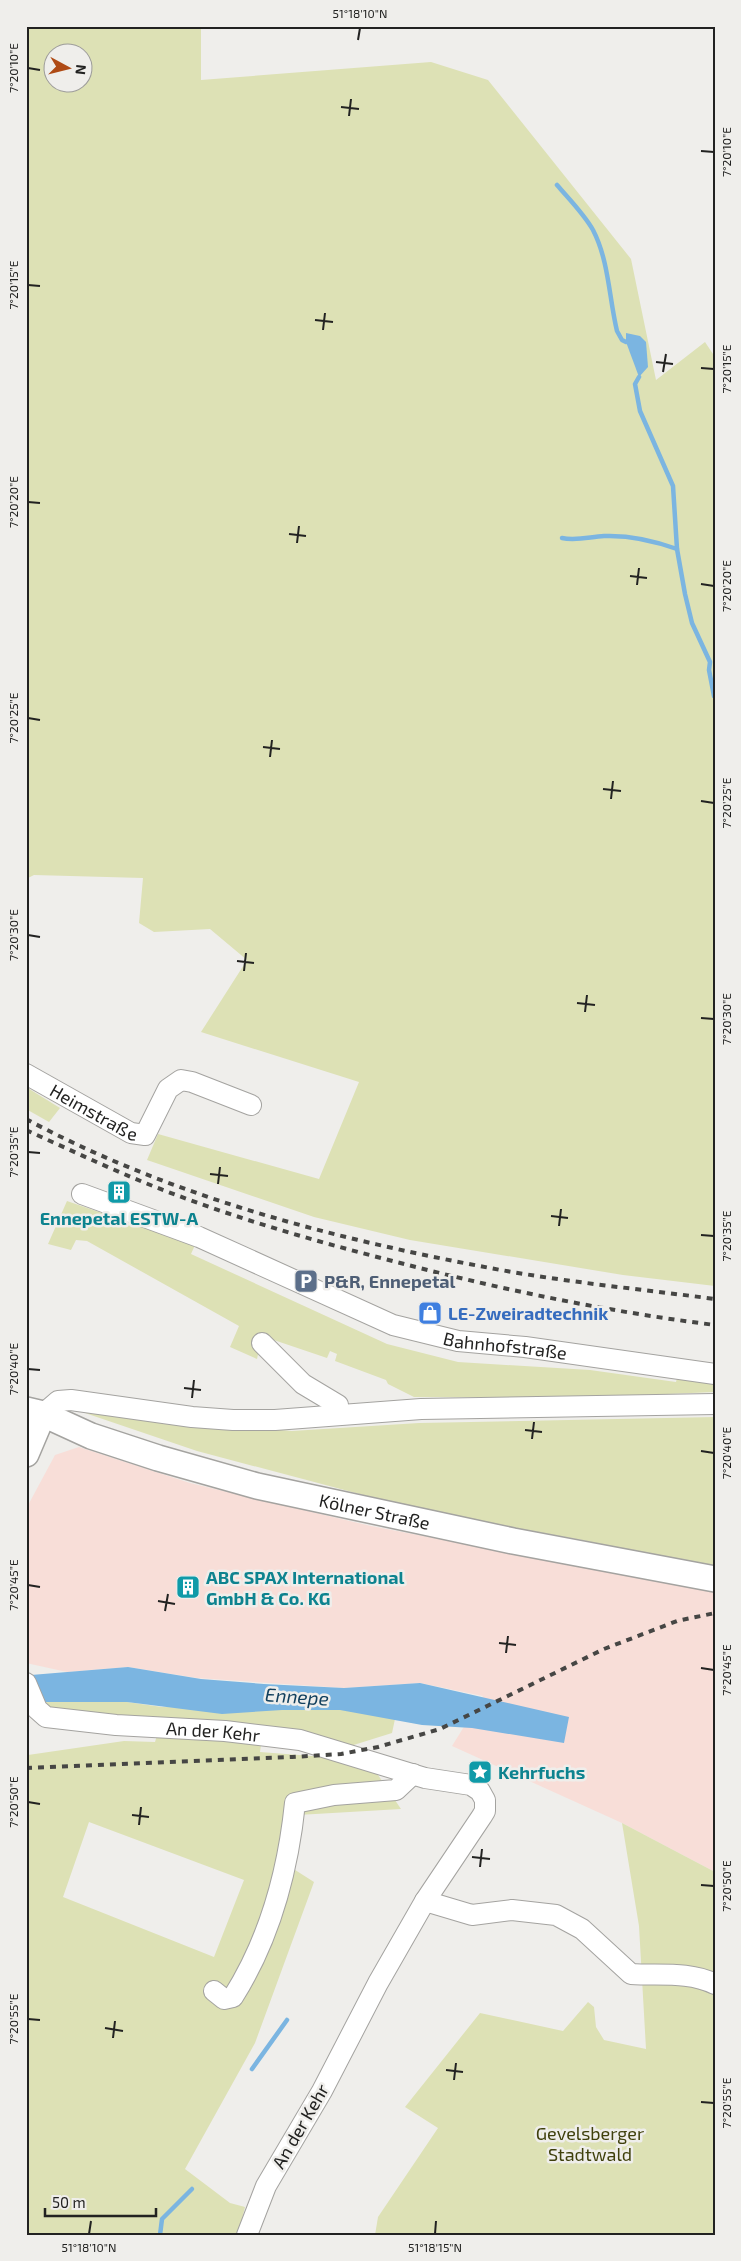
<svg xmlns="http://www.w3.org/2000/svg" width="741" height="2261" font-family="'Exo 2',sans-serif">
  <style>
    .industrial { fill: #f8ded8 }
    .green { fill: #dde1b5; fill-rule: evenodd }
    .water { fill: #7bb5e1 }
    .lines { fill: none; stroke-linecap: round; stroke-linejoin: round }
    .stream { stroke: #7bb5e1; stroke-width: 4.5 }
    .minor-casing { stroke: #a4a3a0; stroke-width: 22 }
    .major-casing { stroke: #a4a3a0; stroke-width: 28 }
    .minor { stroke: #fff; stroke-width: 20 }
    .major { stroke: #fff; stroke-width: 25 }
    .rail { stroke: #464644; stroke-width: 4; stroke-dasharray: 6 6; stroke-linecap: butt }
    .ticks { fill: none; stroke: #222221; stroke-width: 2 }
    .labels { text-anchor: middle; dominant-baseline: central; stroke-width: 5; stroke-linejoin: round; paint-order: stroke }
    .street-label { font-size: 18px; fill: #222221; stroke: #efeeeb }
    .culture-label { font-size: 18px; font-weight: bold; fill: #0d838f; stroke: #efeeeb; text-anchor: start }
    .service-label { font-size: 18px; font-weight: bold; fill: #4e5e75; stroke: #efeeeb; text-anchor: start }
    .shop-label { font-size: 18px; font-weight: bold; fill: #366cbe; stroke: #efeeeb; text-anchor: start }
    .park-label { font-size: 18px; fill: #3f400c; stroke: #efeeeb }
    .water-label { font-size: 19px; font-style: italic; fill: #12405e; stroke: #efeeeb }
    .neatline { fill: none; stroke: #222221; stroke-width: 2 }
    .ticks-label { font-size: 12px; text-anchor: middle; fill: #222221 }
  </style>
  <rect width="100%" height="100%" fill="#efeeeb"/>
  <path class="industrial" d="M79,1447L190,1483L371,1526L715,1592V1872L622,1823L452,1746L483,1696L420,1683L344,1688L197,1678L128,1667L67,1672L26,1663V1509L55,1455Z"/>
  <g class="green">
    <path d="M26,26H201V80L431,62L488,80L631,259L656,380L705,342L715,357V1286L623,1275L410,1240L314,1217L147,1160L158,1134L319,1179L359,1082L201,1032L247,960L210,929L154,932L139,923L143,878L34,875L26,879ZM52,52H82V82H52Z"/>
    <path d="M26,1087L60,1108L49,1122L26,1109Z"/>
    <path d="M67,1201L195,1245L191,1254L387,1344L458,1362L590,1370L676,1382L677,1378L715,1380V1392L572,1398L414,1397L388,1384L386,1380L335,1361L337,1354L330,1351L327,1358L262,1336L257,1359L230,1347L239,1326L87,1241L76,1240L71,1250L48,1244Z"/>
    <path d="M85,1413L292,1431L419,1423L715,1417V1568L582,1540L431,1513L197,1451Z"/>
    <path d="M42,1702H127L162,1707L340,1709L395,1719L392,1733L344,1748L296,1729L263,1731L260,1752L325,1757L376,1772L401,1809L298,1815L292,1868L314,1882L255,2043L185,2169L230,2203L245,2207L238,2235H26V1753L28,1755L124,1741L155,1742L160,1725L55,1715ZM89,1822L244,1880L214,1957L63,1897Z"/>
    <path d="M622,1823L715,1872V2235H375L378,2217L438,2128L405,2107L480,2013L563,2031L588,2002L594,2007L596,2027L604,2040L646,2049L639,1926Z"/>
  </g>
  <g class="water">
    <path d="M626,333L640,336L646,342L648,367L639,377L626,342Z"/>
    <path d="M128,1667L201,1679L264,1684L344,1688L420,1683L569,1717L564,1743L472,1728L422,1725L340,1710H282L222,1714L127,1702H42L31,1675Z"/>
  </g>
  <g class="lines">
    <g class="stream">
      <path d="M557,185C569,199 584,214 593,230C609,261 609,298 617,331L622,340L626,342"/>
      <path d="M639,377L635,384L640,411L673,486L677,549L685,594L692,623L710,662L709,670L714,696"/>
      <path d="M562,538C576,541 589,537 604,536C629,535 655,541 677,549"/>
      <path d="M252,2069L287,2020"/>
      <path d="M160,2235L162,2219L192,2189"/>
    </g>
    <g class="minor-casing">
      <g id="minor">
        <path id="s1" d="M26,1074L131,1133L145,1135L168,1089L181,1080L192,1082L251,1105"/>
        <path id="s2" d="M82,1194L199,1237L393,1325L458,1341L525,1347L715,1374"/>
        <path d="M262,1343L303,1384L338,1405L339,1414"/>
        <path d="M43,1414L58,1401L71,1400L192,1417L233,1420H275L421,1409L715,1404"/>
        <path id="s3" d="M26,1683L37,1709L46,1717L116,1725L225,1731L300,1740L425,1778L471,1785L480,1791L485,1800V1811L482,1816L425,1901L378,1983L322,2091L266,2186L247,2235"/>
        <path d="M425,1901L472,1915L512,1910L556,1915L582,1929L631,1974C659,1976 688,1971 715,1984"/>
        <path d="M214,1991L224,1999L233,1997C269,1940 288,1871 295,1803L334,1795L396,1790L413,1774"/>
      </g>
    </g>
    <g class="major-casing">
      <g id="major">
        <path id="s4" d="M26,1410L43,1414L91,1436L158,1458L257,1486L513,1541L715,1579"/>
        <path d="M26,1454L43,1414"/>
      </g>
    </g>
    <use href="#minor" class="minor"/>
    <use href="#major" class="major"/>
    <g class="rail">
      <path d="M26,1119C170,1196 330,1238 490,1268C564,1282 640,1289 715,1299"/>
      <path d="M26,1130C77,1153 127,1177 179,1196C246,1221 315,1241 385,1259C494,1288 603,1311 715,1325"/>
      <path d="M26,1768L292,1757L341,1754L378,1747L440,1729L604,1649L677,1621L715,1613"/>
    </g>
  </g>
  <path class="ticks" d="M358,40L360,28M28,68L40,70M341,107L359,109M349,116L351,99M701,151L714,152M28,285L40,286M315,320L333,322M323,330L325,313M656,362L673,364M701,368L714,369M663,372L666,354M28,502L40,503M289,534L306,536M297,543L299,526M630,576L647,578M701,584L714,586M637,585L639,568M28,718L40,720M263,747L280,749M270,757L272,740M603,789L621,791M611,799L613,781M701,801L714,803M28,935L40,937M237,961L254,963M244,971L246,953M577,1003L595,1005M585,1012L587,995M701,1018L714,1019M28,1152L40,1153M210,1174L228,1176M218,1184L220,1167M551,1216L568,1218M559,1226L561,1209M701,1235L714,1236M28,1369L40,1370M184,1388L201,1390M192,1398L194,1380M525,1430L542,1432M532,1439L534,1422M701,1451L714,1453M28,1585L40,1587M158,1601L175,1604M165,1611L168,1594M499,1643L516,1645M506,1653L508,1636M701,1668L714,1670M28,1802L40,1804M132,1815L149,1817M139,1825L141,1807M472,1857L490,1859M480,1867L482,1849M701,1885L714,1886M28,2019L40,2020M105,2028L123,2031M113,2038L115,2021M446,2070L463,2072M454,2080L456,2063M701,2102L714,2103M89,2234L91,2221M435,2234L436,2221"/>
  <defs>
    <g id="building-square" transform="scale(1.25)"><rect x="-9" y="-9" width="18" height="18" rx="4" fill="#0f9aa8" stroke="#efeeeb"/><path d="M-4-6H4V6H1V3H-1V6H-4ZM-2.5-4.3h1.7v1.8h-1.7ZM.8-4.3h1.7v1.8H.8ZM-2.5-1h1.7V.8h-1.7ZM.8-1h1.7V.8H.8Z" fill="#fff"/></g>
    <g id="parking-square" transform="scale(1.25)"><rect x="-9" y="-9" width="18" height="18" rx="4" fill="#5c6f8a" stroke="#efeeeb"/><path d="M-3.5-5.5H1a3.5 3.5 0 0 1 0 7H-1V5.5H-3.5ZM-1-3.4V-.6H.8a1.4 1.4 0 0 0 0-2.8Z" fill="#fff"/></g>
    <g id="shop-square" transform="scale(1.25)"><rect x="-9" y="-9" width="18" height="18" rx="4" fill="#3f7fe0" stroke="#efeeeb"/><path d="M-5-2.5h2.3a2.7 3.5 0 0 1 5.4 0H5L5.5 6h-11ZM-1.5-2.5h3a1.5 2.3 0 0 0-3 0Z" fill="#fff"/></g>
    <g id="sight-square" transform="scale(1.25)"><rect x="-9" y="-9" width="18" height="18" rx="4" fill="#0f9aa8" stroke="#efeeeb"/><path d="M0-6L1.8-2.2L6-1.7L2.9 1.2L3.7 5.4L0 3.3L-3.7 5.4L-2.9 1.2L-6-1.7L-1.8-2.2Z" fill="#fff"/></g>
  </defs>
  <g fill-rule="evenodd">
    <use href="#building-square" x="119" y="1192"/>
    <use href="#parking-square" x="306" y="1281"/>
    <use href="#shop-square" x="430" y="1313"/>
    <use href="#building-square" x="188" y="1587"/>
    <use href="#sight-square" x="480" y="1772"/>
  </g>
  <g class="labels">
    <g class="street-label">
      <text stroke="none"><textPath href="#s1" startOffset="78">Heimstraße</textPath></text>
      <text stroke="none"><textPath href="#s2" startOffset="452">Bahnhofstraße</textPath></text>
      <text stroke="none"><textPath href="#s4" startOffset="364">Kölner Straße</textPath></text>
      <text stroke="none"><textPath href="#s3" startOffset="208">An der Kehr</textPath></text>
      <text transform="translate(300 2126) rotate(-60)">An der Kehr</text>
    </g>
    <g class="culture-label">
      <text x="119" y="1218" text-anchor="middle">Ennepetal ESTW-A</text>
      <text x="206" y="1577">ABC SPAX International<tspan x="206" dy="21">GmbH &amp; Co. KG</tspan></text>
      <text x="498" y="1772">Kehrfuchs</text>
    </g>
    <g class="service-label">
      <text x="324" y="1281">P&amp;R, Ennepetal</text>
    </g>
    <g class="shop-label">
      <text x="448" y="1313">LE-Zweiradtechnik</text>
    </g>
    <g class="park-label">
      <text x="590" y="2133">Gevelsberger<tspan x="590" dy="21">Stadtwald</tspan></text>
    </g>
    <g class="water-label">
      <text transform="translate(297 1696) rotate(4)">Ennepe</text>
    </g>
  </g>
  <rect width="741" height="2261" fill="none" stroke="#efeeeb" stroke-width="55"/>
  <g transform="translate(68 68) rotate(97)"><circle r="24" fill="#efeeeb" stroke="#9d9c9a"/>
  <path d="M0-4L9 19L0 12L-9 19Z" fill="#af4b15"/>
  <text y="-8" font-size="14" font-weight="bold" text-anchor="middle" fill="#222221">N</text>
  </g>
  <path d="M45 2208v8h111v-8" fill="none" stroke="#222221" stroke-width="2.5"/>
  <text x="52" y="2208" font-size="15" fill="#222221" stroke="#efeeeb" stroke-width="4" paint-order="stroke">50 m</text>
  <rect x="28" y="28" width="686" height="2206" class="neatline"/>
  <g class="ticks-label">
    <text x="360" y="18">51°18'10"N</text>
    <text transform="translate(14 68) rotate(-90)" y="4">7°20'10"E</text>
    <text transform="translate(727 152) rotate(-90)" y="4">7°20'10"E</text>
    <text transform="translate(14 285) rotate(-90)" y="4">7°20'15"E</text>
    <text transform="translate(727 369) rotate(-90)" y="4">7°20'15"E</text>
    <text transform="translate(14 502) rotate(-90)" y="4">7°20'20"E</text>
    <text transform="translate(727 586) rotate(-90)" y="4">7°20'20"E</text>
    <text transform="translate(14 718) rotate(-90)" y="4">7°20'25"E</text>
    <text transform="translate(727 803) rotate(-90)" y="4">7°20'25"E</text>
    <text transform="translate(14 935) rotate(-90)" y="4">7°20'30"E</text>
    <text transform="translate(727 1019) rotate(-90)" y="4">7°20'30"E</text>
    <text transform="translate(14 1152) rotate(-90)" y="4">7°20'35"E</text>
    <text transform="translate(727 1236) rotate(-90)" y="4">7°20'35"E</text>
    <text transform="translate(14 1369) rotate(-90)" y="4">7°20'40"E</text>
    <text transform="translate(727 1453) rotate(-90)" y="4">7°20'40"E</text>
    <text transform="translate(14 1585) rotate(-90)" y="4">7°20'45"E</text>
    <text transform="translate(727 1670) rotate(-90)" y="4">7°20'45"E</text>
    <text transform="translate(14 1802) rotate(-90)" y="4">7°20'50"E</text>
    <text transform="translate(727 1886) rotate(-90)" y="4">7°20'50"E</text>
    <text transform="translate(14 2019) rotate(-90)" y="4">7°20'55"E</text>
    <text transform="translate(727 2103) rotate(-90)" y="4">7°20'55"E</text>
    <text x="89" y="2252">51°18'10"N</text>
    <text x="435" y="2252">51°18'15"N</text>
  </g>
</svg>
